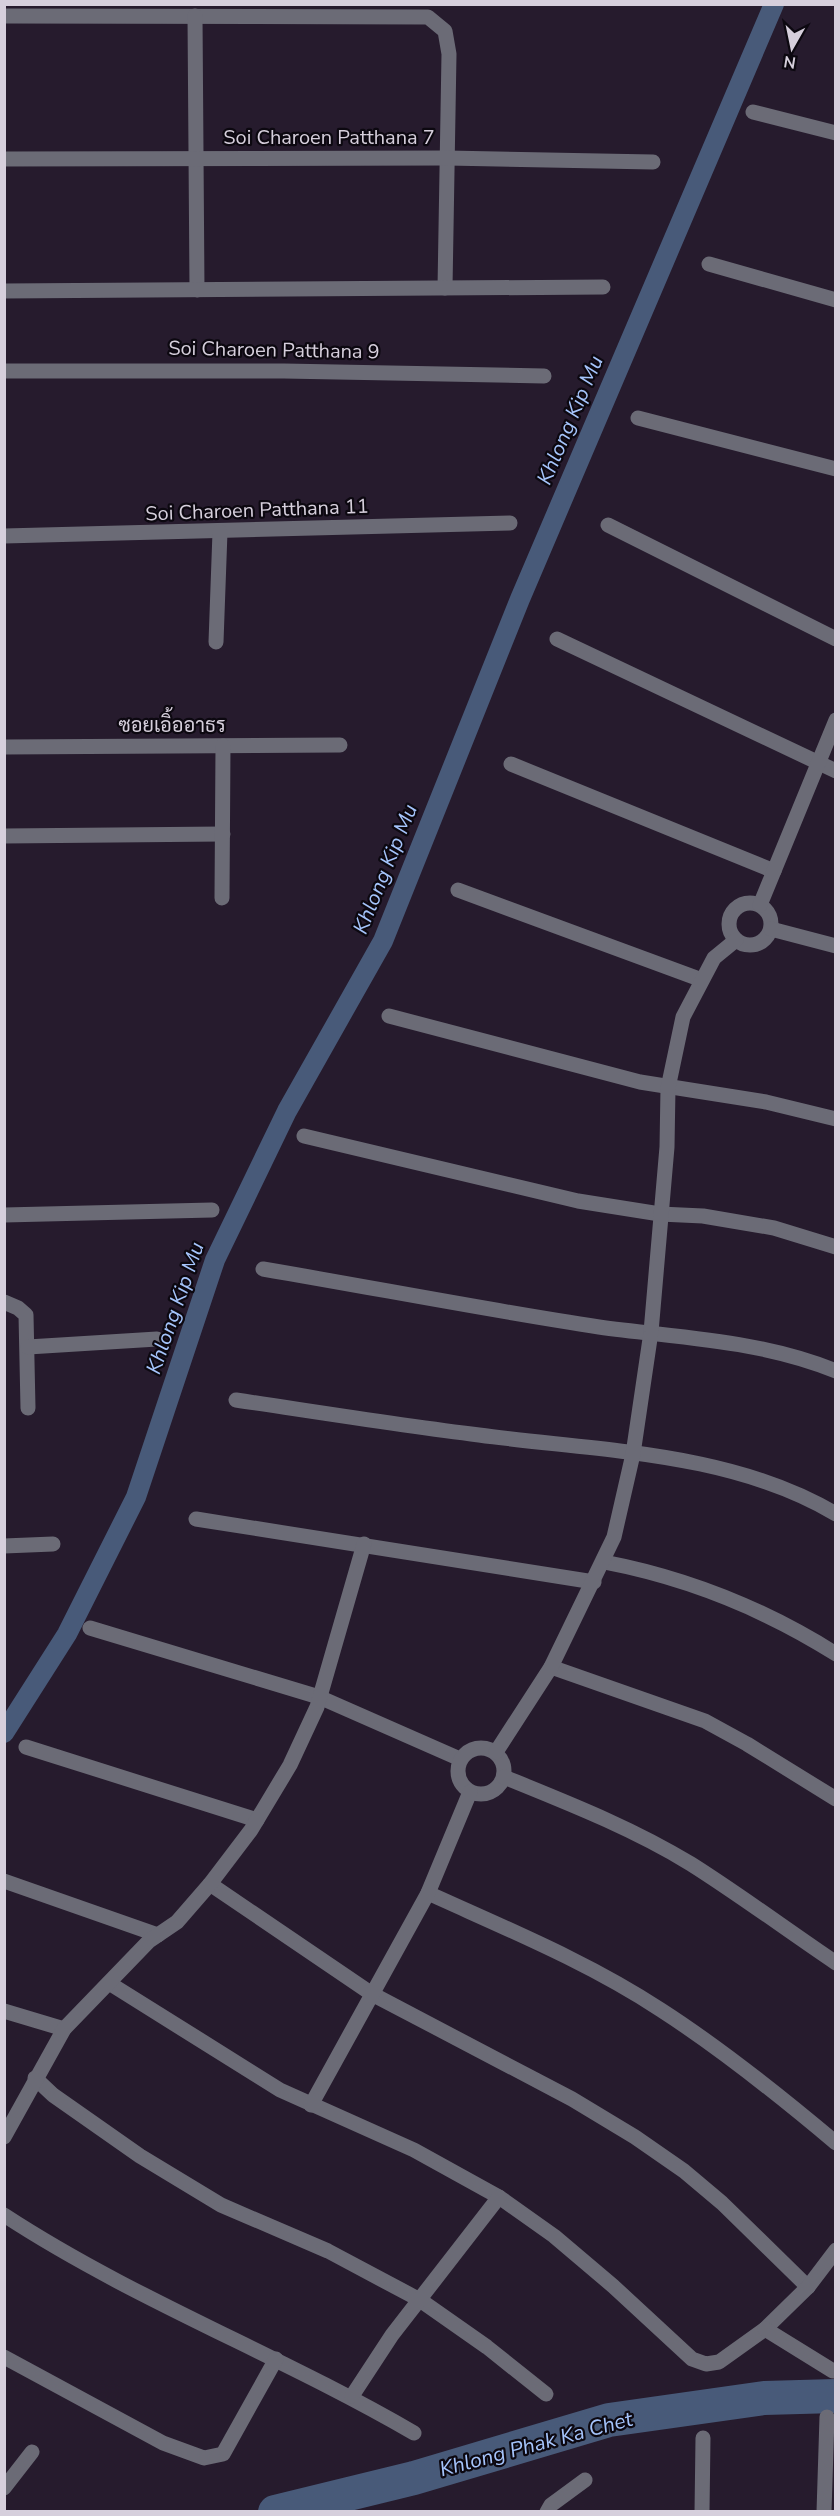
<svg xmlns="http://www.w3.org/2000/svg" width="840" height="2516" font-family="'Nunito Sans',Sarabun,sans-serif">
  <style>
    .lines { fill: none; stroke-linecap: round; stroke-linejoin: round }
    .canal { stroke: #485a79; stroke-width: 20 }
    .river { stroke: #485a79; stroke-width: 34 }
    .minor { stroke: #6b6b76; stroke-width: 15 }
    .labels { text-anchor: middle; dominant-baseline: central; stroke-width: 4.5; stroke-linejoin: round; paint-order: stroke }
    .street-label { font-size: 20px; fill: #d6cfdc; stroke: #0c0810 }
    .water-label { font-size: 21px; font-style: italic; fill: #a5c4fb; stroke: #0c0810 }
  </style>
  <rect width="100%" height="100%" fill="#261b2d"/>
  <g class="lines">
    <path class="canal" d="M4,1733L67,1634L136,1497L215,1260L287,1111L383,941L520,599L774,4"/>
    <path class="river" d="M275,2512L414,2478L609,2420L764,2398L836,2396"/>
    <g class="minor">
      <path d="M4,16L428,17L445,31L449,54L445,288"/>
      <path d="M195,16L197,290"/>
      <path d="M753,112L836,133"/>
      <path d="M4,159L447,158L653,162"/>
      <path d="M709,264L836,300"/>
      <path d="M4,291L603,287"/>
      <path d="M4,371H284L544,376"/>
      <path d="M638,418L836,469"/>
      <path d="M608,525L836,639"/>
      <path d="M4,536L510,523"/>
      <path d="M557,639L836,771"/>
      <path d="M216,642L220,532"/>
      <path d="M4,747L340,745"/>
      <path d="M511,764L774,871"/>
      <path d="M4,836L223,834"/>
      <path d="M458,890L702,980"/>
      <path d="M222,898L223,746"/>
      <circle cx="750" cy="924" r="21"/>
      <path d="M760,905L836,720"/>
      <path d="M771,929L836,946"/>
      <path d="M389,1016L640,1082L766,1102L836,1119"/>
      <path d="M304,1136L578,1201L660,1214L703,1216L774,1228L836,1247"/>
      <path d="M4,1215L212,1210"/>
      <path d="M263,1269C375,1288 487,1310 599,1327C679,1338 760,1340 836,1371"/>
      <path d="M4,1302L18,1308L26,1315L28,1408"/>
      <path d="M28,1347L157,1339"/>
      <path d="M236,1400C317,1412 398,1425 479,1435C597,1451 730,1451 836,1514"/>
      <path d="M196,1519L594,1582"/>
      <path d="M4,1546L53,1544"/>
      <path d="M604,1562C688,1578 763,1608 836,1654"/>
      <path d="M90,1628L319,1697L460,1759"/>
      <path d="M551,1667L705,1721L747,1744L836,1799"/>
      <path d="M26,1747L257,1820"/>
      <circle cx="481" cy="1771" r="23"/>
      <path d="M496,1752L551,1667L614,1537L633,1454L651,1332L667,1147L668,1088L683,1017L714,958L736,940"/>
      <path d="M504,1777C568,1803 632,1828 691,1864C740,1895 787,1930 836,1963"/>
      <path d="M4,1881L158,1935"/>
      <path d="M210,1884L372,1994L572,2099L635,2137L684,2171L722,2203L808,2287"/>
      <path d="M428,1893C507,1929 588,1962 661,2010C723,2050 779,2095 836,2143"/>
      <path d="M109,1983L280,2090L414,2150L499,2197L554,2236L613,2286L692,2359L706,2364L719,2362L765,2329L808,2287L836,2250"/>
      <path d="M4,2011L64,2029"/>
      <path d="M35,2078L53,2095L140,2156L221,2205L328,2251L420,2300L487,2347L546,2394"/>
      <path d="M311,2105L428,1893L470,1792"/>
      <path d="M4,2137L64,2029L149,1941L177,1922L210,1884L251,1830L290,1765L317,1707L364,1544"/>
      <path d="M4,2215C134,2300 280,2355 414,2433"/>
      <path d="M765,2329L833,2371"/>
      <path d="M4,2357L163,2443L204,2458L223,2454L276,2359"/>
      <path d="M352,2396L392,2335L499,2197"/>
      <path d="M4,2488L32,2452"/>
      <path d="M547,2512L551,2505L585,2480"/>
      <path d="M702,2512L703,2438"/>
      <path d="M824,2512L827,2417"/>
    </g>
  </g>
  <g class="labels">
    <g class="street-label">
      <text x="329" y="137">Soi Charoen Patthana 7</text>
      <text transform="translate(274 350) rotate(1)">Soi Charoen Patthana 9</text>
      <text transform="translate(257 510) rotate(-2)">Soi Charoen Patthana 11</text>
      <text x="172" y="725">ซอยเอิ้ออาธร</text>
    </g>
    <g class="water-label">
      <text transform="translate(570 420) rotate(-67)">Khlong Kip Mu</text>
      <text transform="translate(385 869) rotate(-68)">Khlong Kip Mu</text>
      <text transform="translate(175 1308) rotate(-71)">Khlong Kip Mu</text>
      <text transform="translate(536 2444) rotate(-15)">Khlong Phak Ka Chet</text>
    </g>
  </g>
  <rect width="840" height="2516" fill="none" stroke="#d6cfdc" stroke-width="12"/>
  <g transform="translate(792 48) rotate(189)" stroke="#0c0810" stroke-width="4.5" paint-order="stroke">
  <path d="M0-4.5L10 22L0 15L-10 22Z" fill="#d6cfdc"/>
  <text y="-9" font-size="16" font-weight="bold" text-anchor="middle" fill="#d6cfdc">N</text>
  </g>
</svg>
